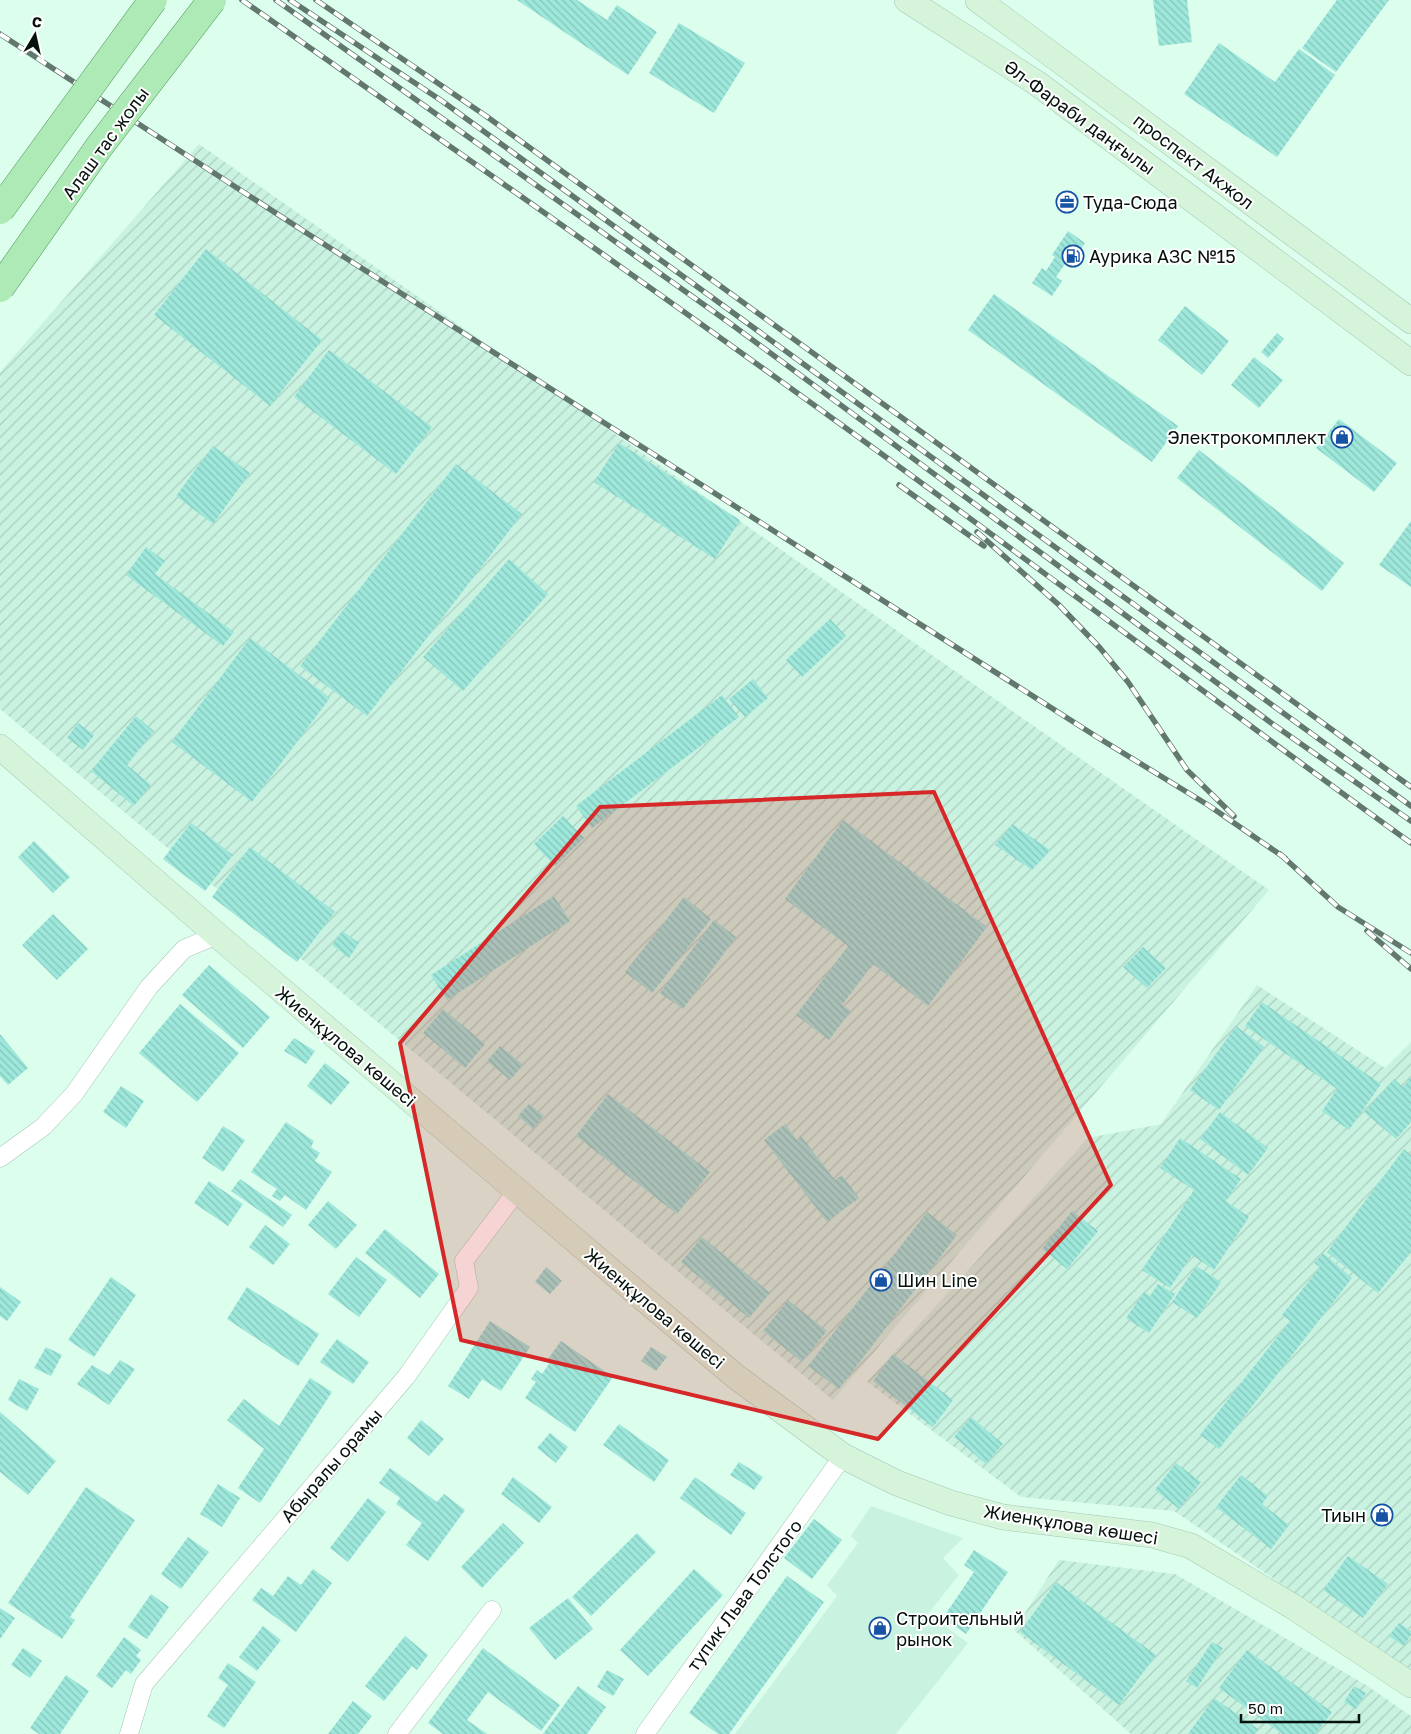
<svg xmlns="http://www.w3.org/2000/svg" width="1411" height="1734" font-family="'Golos Text',sans-serif">
  <style>
    .built { fill: #c9f3e0 }
    .industrial { fill: url(#industrial-furrows) }
    .building { fill: url(#building-back-hatch) }
    .lines { fill: none; stroke-linecap: round; stroke-linejoin: round }
    .street-casing { stroke: #a5c7b7; stroke-width: 19 }
    .secondary-casing { stroke: #a5c7b7; stroke-width: 26 }
    .street { stroke: #fff; stroke-width: 18 }
    .secondary { stroke: #d6f4da; stroke-width: 25 }
    .rail-casing { stroke: #62786e; stroke-width: 5.5 }
    .rail { stroke: #fff; stroke-width: 4; stroke-dasharray: 11; stroke-linecap: butt }
    .primary-bridge-casing { stroke: #50955a; stroke-width: 29; stroke-linecap: butt }
    .primary-bridge { stroke: #aeeab5; stroke-width: 28 }
    .marked { fill: #d62828; fill-opacity: 0.2; stroke: #d62828; stroke-width: 4; stroke-linejoin: round }
    .labels { text-anchor: middle; dominant-baseline: central; stroke-width: 4; stroke-linejoin: round; paint-order: stroke }
    .street-label { font-size: 18px; fill: #06120d; stroke: #fff }
    .poi-label { font-size: 18px; fill: #06120d; stroke: #fff; text-anchor: start }
  </style>
  <defs>
    <pattern id="industrial-furrows" width="10" height="10" patternUnits="userSpaceOnUse" patternTransform="scale(1.25)"><rect width="10" height="10" fill="#c9f3e0"/><path d="M-1 1l2-2M0 10L10 0M9 11l2-2" fill="none" stroke="#abcfbf"/></pattern>
    <pattern id="building-back-hatch" width="6" height="6" patternUnits="userSpaceOnUse" patternTransform="scale(1.25)"><rect width="6" height="6" fill="#9de7db"/><path d="M-1 5l2 2M0 0l6 6M5-1l2 2" fill="none" stroke="#86c5bb"/></pattern>
  </defs>
  <rect width="100%" height="100%" fill="#dbfeed"/>
  <path class="built" d="M871,1506L963,1538L943,1558L959,1575L928,1614L968,1643L896,1734H735L837,1596L827,1585L858,1543L851,1536Z"/>
  <g class="industrial">
    <path d="M199,144L1269,890L833,1400L0,709V372Z"/>
    <path d="M1257,985L1385,1068L1411,1042V1672L1174,1511L1021,1497L867,1382L1088,1138L1161,1124Z"/>
    <path d="M1059,1560L1175,1574L1366,1685L1411,1716V1734H1131L1014,1630Z"/>
  </g>
  <g class="building">
    <path d="M517,0H577L607,20L617,5L657,32L628,75Z"/>
    <path d="M1153,0H1187L1192,42L1159,46Z"/>
    <path d="M1337,0H1389L1336,72L1302,48Z"/>
    <path d="M679,23L745,63L714,113L649,73Z"/>
    <path d="M1219,43L1275,82L1299,49L1335,75L1277,157L1184,94Z"/>
    <path d="M1068,231L1085,243L1069,266L1065,264L1056,277L1062,281L1052,296L1032,283L1042,268L1046,271L1055,257L1052,255Z"/>
    <path d="M206,249L322,340L270,406L154,315Z"/>
    <path d="M994,294L1178,426L1152,462L968,330Z"/>
    <path d="M1185,306L1229,341L1202,375L1158,340Z"/>
    <path d="M1277,333L1284,339L1268,358L1261,352Z"/>
    <path d="M329,350L432,427L396,474L294,397Z"/>
    <path d="M1254,357L1283,380L1259,408L1231,385Z"/>
    <path d="M1339,419L1397,463L1374,492L1316,448Z"/>
    <path d="M619,443L740,520L715,559L594,482Z"/>
    <path d="M213,446L250,473L213,524L176,496Z"/>
    <path d="M1199,450L1344,563L1322,591L1177,478Z"/>
    <path d="M456,464L522,514L367,716L300,666Z"/>
    <path d="M1411,521V587L1379,565Z"/>
    <path d="M146,547L165,561L155,574L234,632L223,646L126,575Z"/>
    <path d="M509,559L548,594L463,691L423,657Z"/>
    <path d="M830,619L846,636L802,677L786,660Z"/>
    <path d="M250,638L330,698L252,802L172,742Z"/>
    <path d="M753,679L768,698L745,717L729,699Z"/>
    <path d="M722,695L739,717L592,828L576,806Z"/>
    <path d="M136,716L154,731L127,765L151,785L134,806L91,771Z"/>
    <path d="M78,723L94,735L83,750L67,738Z"/>
    <path d="M563,816L584,838L555,866L534,844Z"/>
    <path d="M843,820L987,927L928,1006L873,964L842,1005L851,1011L829,1040L796,1015L848,946L785,899Z"/>
    <path d="M191,823L233,855L205,891L163,859Z"/>
    <path d="M1012,824L1050,850L1032,870L995,845Z"/>
    <path d="M34,841L70,877L53,893L18,857Z"/>
    <path d="M250,847L335,912L297,962L212,897Z"/>
    <path d="M554,896L570,921L447,1000L431,975Z"/>
    <path d="M684,897L711,919L652,993L625,972Z"/>
    <path d="M53,914L88,949L57,980L22,945Z"/>
    <path d="M714,920L736,937L683,1009L660,993Z"/>
    <path d="M342,931L359,943L349,958L332,945Z"/>
    <path d="M1143,947L1166,968L1147,988L1123,967Z"/>
    <path d="M209,965L270,1017L243,1048L182,995Z"/>
    <path d="M1262,1002L1381,1084L1349,1130L1322,1111L1337,1089L1245,1026Z"/>
    <path d="M180,1004L239,1053L197,1102L139,1053Z"/>
    <path d="M443,1009L485,1044L465,1068L423,1033Z"/>
    <path d="M1236,1026L1264,1047L1219,1110L1190,1090Z"/>
    <path d="M0,1034L28,1068L8,1085L0,1076Z"/>
    <path d="M294,1038L315,1051L306,1064L284,1051Z"/>
    <path d="M500,1046L523,1065L510,1080L487,1061Z"/>
    <path d="M325,1063L350,1082L331,1105L307,1086Z"/>
    <path d="M1411,1077V1122L1396,1139L1364,1112L1394,1079L1403,1087Z"/>
    <path d="M121,1086L144,1101L126,1128L103,1112Z"/>
    <path d="M608,1094L710,1172L677,1214L576,1136Z"/>
    <path d="M529,1104L544,1116L533,1129L518,1116Z"/>
    <path d="M1220,1112L1268,1148L1248,1175L1200,1139Z"/>
    <path d="M286,1122L314,1141L311,1147L320,1153L315,1161L332,1172L306,1210L285,1195L280,1201L272,1196L277,1189L251,1172Z"/>
    <path d="M785,1124L797,1140L801,1136L835,1180L842,1175L859,1198L827,1222L764,1140Z"/>
    <path d="M223,1126L245,1140L223,1172L202,1158Z"/>
    <path d="M1180,1138L1241,1179L1226,1201L1249,1217L1214,1270L1192,1255L1170,1288L1142,1270L1194,1190L1160,1168Z"/>
    <path d="M1404,1149L1411,1155V1252L1378,1293L1327,1252Z"/>
    <path d="M240,1179L292,1215L283,1227L231,1191Z"/>
    <path d="M209,1181L243,1204L228,1226L194,1203Z"/>
    <path d="M328,1201L357,1225L336,1249L308,1225Z"/>
    <path d="M1072,1211L1098,1231L1067,1269L1042,1249Z"/>
    <path d="M927,1212L957,1235L839,1389L808,1366Z"/>
    <path d="M265,1225L290,1244L273,1265L249,1247Z"/>
    <path d="M385,1229L439,1274L420,1298L365,1253Z"/>
    <path d="M702,1237L770,1293L749,1318L681,1262Z"/>
    <path d="M1323,1253L1352,1278L1219,1449L1200,1435L1290,1321L1282,1315L1320,1267L1314,1263Z"/>
    <path d="M356,1257L387,1280L359,1317L328,1294Z"/>
    <path d="M1196,1266L1221,1282L1197,1318L1172,1302Z"/>
    <path d="M546,1267L562,1281L550,1294L535,1282Z"/>
    <path d="M111,1277L136,1295L94,1357L68,1340Z"/>
    <path d="M1158,1284L1175,1294L1149,1333L1126,1318L1144,1292L1150,1296Z"/>
    <path d="M0,1287L21,1302L7,1321L0,1316Z"/>
    <path d="M247,1287L319,1334L298,1366L227,1319Z"/>
    <path d="M788,1300L827,1331L802,1362L763,1331Z"/>
    <path d="M490,1321L530,1347L501,1391L482,1379L469,1399L448,1386Z"/>
    <path d="M337,1339L369,1362L353,1384L320,1362Z"/>
    <path d="M561,1341L613,1377L575,1432L525,1398L536,1382L531,1379L537,1370L542,1374L551,1361L548,1359Z"/>
    <path d="M46,1347L62,1355L51,1376L34,1368Z"/>
    <path d="M651,1347L667,1357L656,1371L641,1361Z"/>
    <path d="M893,1354L953,1400L933,1427L873,1381Z"/>
    <path d="M120,1360L135,1369L109,1405L77,1384L92,1365L109,1375Z"/>
    <path d="M310,1378L332,1392L260,1503L238,1488L264,1449L227,1420L244,1399L279,1426Z"/>
    <path d="M19,1379L39,1389L27,1411L8,1400Z"/>
    <path d="M0,1412L56,1461L28,1495L0,1472Z"/>
    <path d="M971,1417L1003,1444L986,1464L954,1437Z"/>
    <path d="M421,1420L444,1439L429,1456L407,1438Z"/>
    <path d="M619,1424L669,1460L654,1482L603,1445Z"/>
    <path d="M550,1433L568,1447L556,1463L537,1448Z"/>
    <path d="M739,1462L763,1477L754,1490L730,1475Z"/>
    <path d="M1176,1463L1201,1482L1179,1509L1155,1490Z"/>
    <path d="M390,1468L437,1502L444,1494L465,1510L428,1561L406,1545L422,1523L396,1504L400,1498L379,1483Z"/>
    <path d="M1241,1475L1268,1496L1262,1504L1289,1525L1271,1549L1216,1507Z"/>
    <path d="M513,1477L552,1507L539,1523L501,1494Z"/>
    <path d="M695,1477L746,1513L731,1535L680,1498Z"/>
    <path d="M218,1484L240,1498L222,1527L200,1514Z"/>
    <path d="M86,1487L135,1520L70,1617L75,1620L62,1639L8,1603Z"/>
    <path d="M368,1498L386,1512L348,1562L330,1548Z"/>
    <path d="M814,1519L842,1540L812,1579L784,1558Z"/>
    <path d="M503,1523L524,1543L482,1588L461,1567Z"/>
    <path d="M637,1533L656,1552L591,1616L572,1597Z"/>
    <path d="M188,1537L209,1552L181,1589L161,1574Z"/>
    <path d="M974,1550L1008,1572L966,1634L943,1618L974,1572L964,1565Z"/>
    <path d="M1348,1556L1388,1584L1363,1618L1323,1590Z"/>
    <path d="M313,1569L332,1583L296,1632L252,1600L261,1588L273,1596L288,1576L301,1585Z"/>
    <path d="M694,1569L723,1595L648,1676L620,1650Z"/>
    <path d="M787,1576L824,1602L729,1734H718L689,1713Z"/>
    <path d="M1056,1582L1156,1655L1119,1705L1020,1632Z"/>
    <path d="M151,1594L169,1607L147,1639L128,1627Z"/>
    <path d="M568,1598L593,1629L555,1660L529,1628Z"/>
    <path d="M0,1608L15,1618L0,1639Z"/>
    <path d="M1399,1623L1411,1631V1635L1404,1646L1389,1636Z"/>
    <path d="M263,1626L281,1640L257,1671L239,1657Z"/>
    <path d="M405,1636L428,1655L417,1670L412,1666L384,1701L365,1686Z"/>
    <path d="M124,1637L141,1650L136,1656L141,1660L131,1674L126,1670L112,1688L96,1676Z"/>
    <path d="M1212,1642L1223,1648L1197,1688L1186,1681Z"/>
    <path d="M23,1648L42,1661L30,1678L11,1665Z"/>
    <path d="M483,1648L560,1705L541,1731L488,1692L467,1720L487,1734H443L428,1723Z"/>
    <path d="M1247,1650L1332,1712L1316,1734H1282L1219,1688Z"/>
    <path d="M228,1663L256,1682L224,1728L207,1716L228,1685L218,1678Z"/>
    <path d="M607,1670L624,1679L613,1696L597,1687Z"/>
    <path d="M66,1675L89,1691L60,1734H39L30,1728Z"/>
    <path d="M578,1686L606,1707L587,1734H543Z"/>
    <path d="M1354,1686L1366,1693L1356,1709L1344,1702Z"/>
    <path d="M1214,1698L1258,1729L1255,1734H1188Z"/>
    <path d="M353,1701L372,1716L358,1734H328Z"/>
  </g>
  <g class="lines">
    <g class="street-casing">
      <g id="street">
        <path d="M0,1158L43,1127L74,1094L149,987L184,949L217,935"/>
        <path d="M129,1734L144,1684L406,1377L469,1288L464,1261L517,1191"/>
        <path d="M397,1734L492,1610"/>
        <path d="M645,1734L843,1456"/>
      </g>
    </g>
    <g class="secondary-casing">
      <g id="secondary">
        <path d="M907,0L1038,84L1411,363"/>
        <path d="M978,0L1411,321"/>
        <path d="M0,747L217,935L637,1293L735,1376L843,1456L897,1483L951,1503L1003,1517L1152,1535L1191,1546L1292,1606L1411,1685"/>
      </g>
    </g>
    <use href="#street" class="street"/>
    <use href="#secondary" class="secondary"/>
    <g class="rail-casing">
      <g id="rail">
        <path d="M242,0C471,161 701,322 927,487C1089,605 1248,726 1411,843"/>
        <path d="M276,0L731,324L1274,725L1411,821"/>
        <path d="M290,0L442,101L1411,806"/>
        <path d="M316,0L486,116L1411,787"/>
        <path d="M0,34L305,232L1097,737L1208,805L1285,858"/>
        <path d="M899,485L984,546"/>
        <path d="M977,532L1059,605L1100,648L1128,682L1187,770L1234,816"/>
        <path d="M1280,854L1338,907L1411,953"/>
        <path d="M1367,931L1411,969"/>
      </g>
    </g>
    <use href="#rail" class="rail"/>
    <g class="primary-bridge-casing">
      <g id="primary-bridge">
        <path d="M0,210L153,0"/>
        <path d="M0,288L99,147L212,0"/>
      </g>
    </g>
    <use href="#primary-bridge" class="primary-bridge"/>
  </g>
  <path class="marked" d="M934,792L1111,1185L878,1439L461,1340L400,1043L600,807Z"/>
  <defs>
    <g id="office-ring" transform="scale(1.125)"><circle r="9.5" fill="#fff" stroke="#1753a4" stroke-width="1.5"/><path d="M-6-3h4V-5.5h4V-3h4V5H-6ZM-1-4.5V-3h2v-1.5ZM-6 0V1H6V0Z" fill="#1753a4"/></g>
    <g id="fuel-ring" transform="scale(1.125)"><circle r="9.5" fill="#fff" stroke="#1753a4" stroke-width="1.5"/><path d="M-5.5-6h7V0h2V4h1.3V-2.5L3-4.5l.8-.8L6-3V5H2.5V1h-1V6h-7ZM-4.2-4.7v3.2H.2V-4.7Z" fill="#1753a4"/></g>
    <g id="shop-ring" transform="scale(1.125)"><circle r="9.5" fill="#fff" stroke="#1753a4" stroke-width="1.5"/><path d="M-5-2.5h2.3a2.7 3.5 0 0 1 5.4 0H5L5.5 6h-11ZM-1.5-2.5h3a1.5 2.3 0 0 0-3 0Z" fill="#1753a4"/></g>
  </defs>
  <g fill-rule="evenodd">
    <use href="#office-ring" x="1067" y="202"/>
    <use href="#fuel-ring" x="1073" y="256"/>
    <use href="#shop-ring" x="1342" y="437"/>
    <use href="#shop-ring" x="881" y="1280"/>
    <use href="#shop-ring" x="1382" y="1515"/>
    <use href="#shop-ring" x="880" y="1628"/>
  </g>
  <g class="labels">
    <g class="street-label">
      <text transform="translate(1080 117) rotate(36)">Әл-Фараби даңғылы</text>
      <text transform="translate(105 143) rotate(-54)">Алаш тас жолы</text>
      <text transform="translate(1194 161) rotate(37)">проспект Акжол</text>
      <text transform="translate(346 1046) rotate(40)">Жиенқұлова көшесі</text>
      <text transform="translate(655 1308) rotate(40)">Жиенқұлова көшесі</text>
      <text transform="translate(331 1465) rotate(-49)">Абыралы орамы</text>
      <text transform="translate(1071 1524) rotate(9)">Жиенқұлова көшесі</text>
      <text transform="translate(744 1595) rotate(-54)">тупик Льва Толстого</text>
    </g>
    <g class="poi-label">
      <text x="1083" y="202">Туда-Сюда</text>
      <text x="1089" y="256">Аурика АЗС №15</text>
      <text x="1326" y="437" text-anchor="end">Электрокомплект</text>
      <text x="897" y="1280">Шин Line</text>
      <text x="1366" y="1515" text-anchor="end">Тиын</text>
      <text x="896" y="1618">Строительный<tspan x="896" dy="21">рынок</tspan></text>
    </g>
  </g>
  <g transform="translate(35 35) rotate(9)" stroke="#ffffff" stroke-width="4" paint-order="stroke">
  <path d="M0-4L9 19L0 12L-9 19Z" fill="#06120d"/>
  <text y="-8" font-size="14" font-weight="bold" text-anchor="middle" fill="#06120d">С</text>
  </g>
  <path d="M1241 1714v8h118v-8" fill="none" stroke="#06120d" stroke-width="2.5"/>
  <text x="1248" y="1714" font-size="15" fill="#06120d" stroke="#ffffff" stroke-width="4" paint-order="stroke">50 m</text>
</svg>
